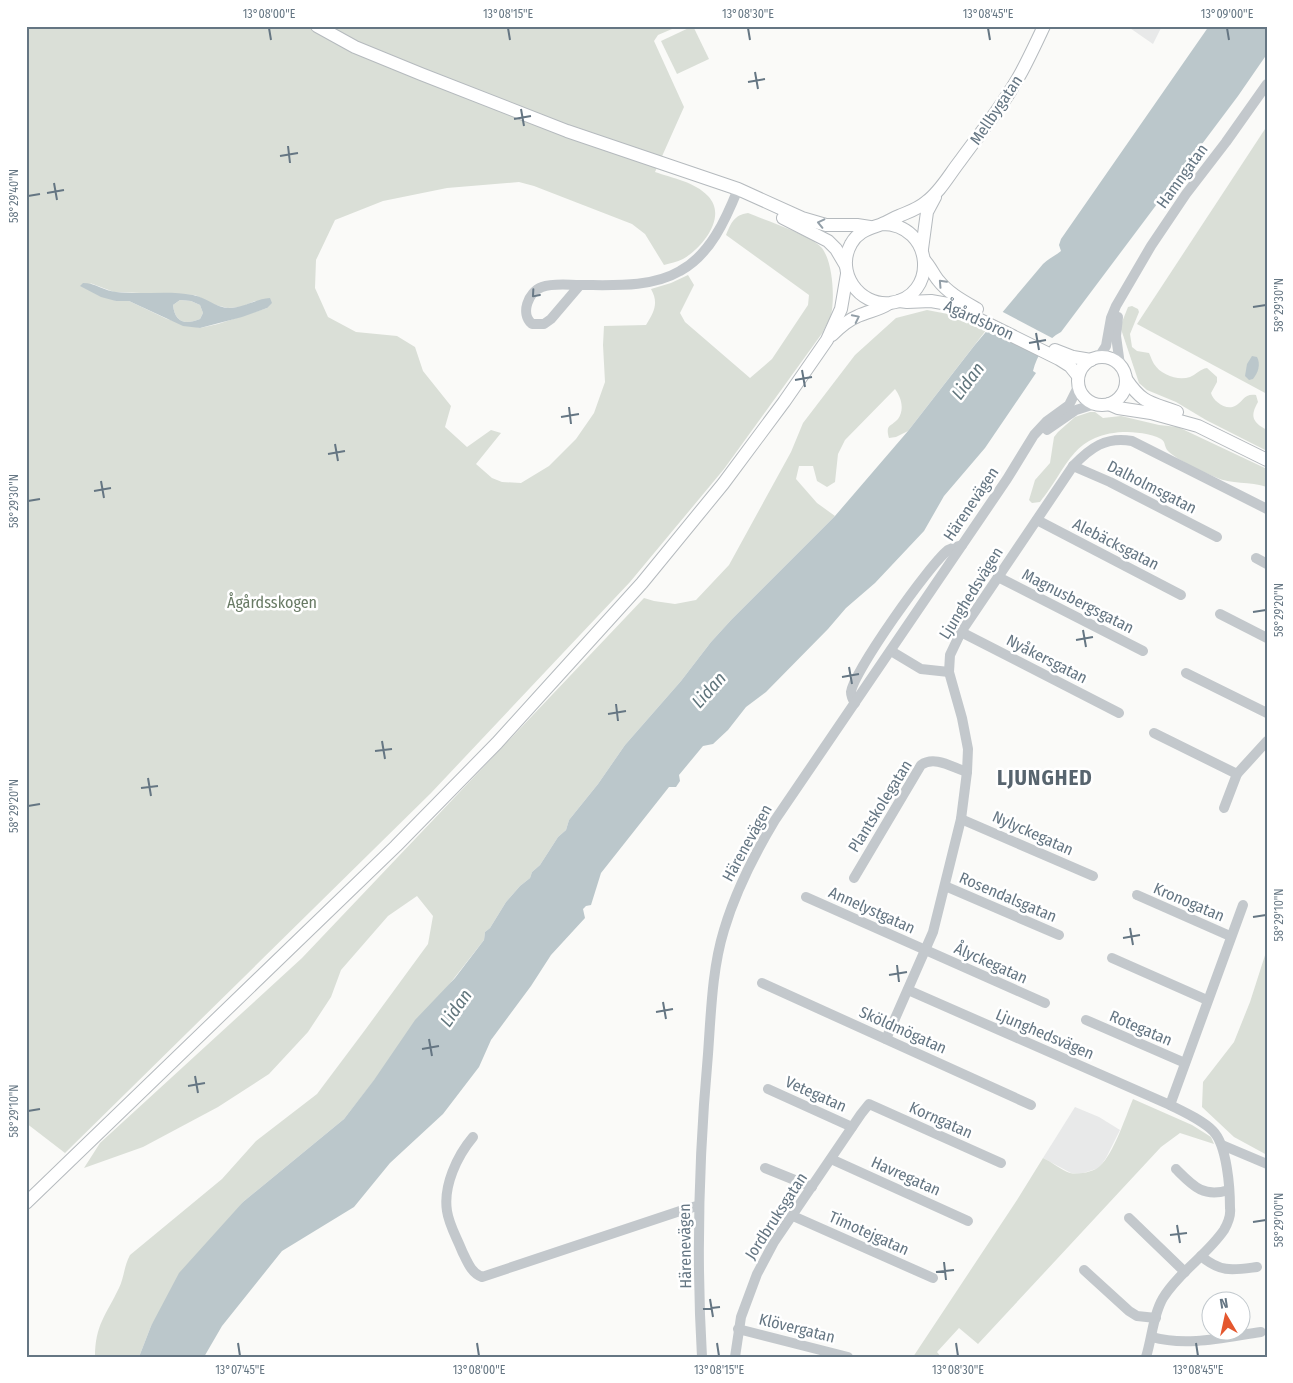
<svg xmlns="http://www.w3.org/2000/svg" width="1293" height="1383" font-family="'Fira Sans Condensed',sans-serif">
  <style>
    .built { fill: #e8e9e9 }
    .green { fill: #dadfd7; fill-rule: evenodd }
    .water { fill: #bbc7cb; fill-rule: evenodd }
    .pier { fill: #fafaf8 }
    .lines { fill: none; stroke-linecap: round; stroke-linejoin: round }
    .major-casing { stroke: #b5babe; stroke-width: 14 }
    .minor { stroke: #c3c8cc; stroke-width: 10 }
    .major { stroke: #fff; stroke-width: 12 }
    .oneway { stroke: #939fa8 }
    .oneway2 { stroke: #6a7a87 }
    .ticks { fill: none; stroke: #657683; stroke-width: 2 }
    .labels { text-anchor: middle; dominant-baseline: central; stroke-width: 5; stroke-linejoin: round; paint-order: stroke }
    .street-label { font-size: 16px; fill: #657683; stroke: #fff }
    .park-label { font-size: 16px; fill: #687a64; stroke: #fff }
    .water-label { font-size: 18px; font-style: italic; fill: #60757c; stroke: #fff }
    .district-label { font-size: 21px; font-weight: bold; letter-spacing: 1px; fill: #57646e; stroke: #fff }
    .neatline { fill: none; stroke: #657683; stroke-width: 2 }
    .ticks-label { font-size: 12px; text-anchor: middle; fill: #657683 }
  </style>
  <rect width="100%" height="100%" fill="#fafaf8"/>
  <g class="built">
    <path d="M1127,26H1162L1153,44Z"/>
    <path d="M1075,1107L1099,1117L1120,1130L1106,1158L1099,1168L1080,1174L1071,1173L1043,1158Z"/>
  </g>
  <g class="green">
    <path d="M26,26H679L658,35L654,41L684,107L655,172C672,178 695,182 708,196C728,217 702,248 683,259C677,262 670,263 664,265L645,234L632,224L534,186L519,182L447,188L383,201L335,220L316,260L315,288L328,317L356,332L397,336L415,347L423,371L451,406L445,427L467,447L491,430L501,433L476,464L492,478L502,482L521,483L549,466L576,439L594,413L605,382L603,345L604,326L646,325C654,312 659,303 651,289L671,283L688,275L694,285L680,313L685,322L750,378L772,359L808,305L809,295L726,235C731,223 734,215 748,213C765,220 810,235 821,247C833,260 835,299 831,315C829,321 825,327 823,332L724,469L630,582L431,793L65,1153L26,1123ZM90,283L114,292L195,295L215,305L228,308L241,307L255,301L267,308L218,324L200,328L167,319L129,301H116Z"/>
    <path d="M693,26L709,59L677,74L661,41Z"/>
    <path d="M1267,126V394L1137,324Z"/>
    <path d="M180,300L191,301L200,305L203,313L200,319C185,325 175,323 173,305Z"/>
    <path d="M1132,306L1138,309L1139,312L1130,334L1132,347L1137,351L1149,353C1151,357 1152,361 1154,364C1161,375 1178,381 1190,377C1197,374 1200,369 1207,368L1217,377V382L1211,393C1213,401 1226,411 1235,406C1243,402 1244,393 1256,395L1258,402C1250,416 1252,422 1267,430V451L1206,420L1176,402L1147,390L1139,383L1121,329L1122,322L1128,307Z"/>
    <path d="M927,310L958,316L987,329L908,431L896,437L889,438C885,424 891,427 898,419C905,409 901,397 895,389L845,440L838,454L835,482L827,487L817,481L813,466H799L796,479L817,503L835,516L732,619L711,642L681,681L625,745L598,784L569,820L566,830L558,837L540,865L532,872L530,878L520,886L506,902L490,928L485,932L484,940L344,1119L243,1202L151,1326L139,1357H95C95,1325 106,1315 119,1288C124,1278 124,1266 130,1255L222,1179L256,1141L317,1094L365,1030L428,944L433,916L417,896L388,916L341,970L331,997L308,1032L269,1074L218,1107L143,1147L84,1168L100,1143L302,958L644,598L654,601L675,604L696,600L729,565L791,452L803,423L855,355L896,318Z"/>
    <path d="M1090,412H1095L1103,418L1121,416L1159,425L1178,427L1267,469V487C1250,481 1231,485 1215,477C1203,472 1177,460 1168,451C1164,447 1166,442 1161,439C1151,433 1134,432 1123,432C1071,435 1068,468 1040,502L1032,503L1029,500L1035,480L1050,463L1054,437L1058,432L1075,417Z"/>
    <path d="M1267,949V1155L1234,1137L1202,1107L1203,1082L1234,1042L1250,1002Z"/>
    <path d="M1133,1099L1192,1125L1211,1137L1214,1144L1180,1133L1161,1147L978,1344L959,1328L937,1352L941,1357H913L1017,1200L1043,1158C1052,1162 1061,1170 1070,1173C1078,1175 1094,1172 1100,1166C1114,1153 1125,1118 1133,1099Z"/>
  </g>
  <g class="water">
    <path d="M1209,26H1267V54L1238,96L1061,332C1047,339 1037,355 1033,371L1036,373L985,448L944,496L924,531L875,583L846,608L828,629L766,692L746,707L728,730L713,744L703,746L679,775L680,781L676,787H669L601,873L591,905L586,906L583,909L585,918L551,955L531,986L491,1040L479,1067L443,1114L390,1163L354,1207L282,1251L222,1326L204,1357H139L151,1326L179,1273L243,1202L344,1119L374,1080L415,1020L455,978L484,940L485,932L490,928L506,902L520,886L530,878L532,872L540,865L558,837L566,830L569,820L598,784L625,745L681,681L711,642L732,619L835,516L908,431L974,346L1043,264C1049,258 1055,256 1061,251L1059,245L1061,239Z"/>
    <path d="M83,283C95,283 105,291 116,292C142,295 168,290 193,295C206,297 216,308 229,308C244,308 255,299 270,298L272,303L267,308L242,317L200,328L183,326L129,301H116L101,297L80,286ZM180,300L191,301L200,305L203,313L200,319C185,325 175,323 173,305Z"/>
    <path d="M1252,356L1257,357C1261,364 1258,373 1253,379L1249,380L1245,376L1247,364Z"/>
  </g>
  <path class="pier" d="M1001,311L1054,339L1042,356L987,326Z"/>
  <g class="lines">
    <g class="major-casing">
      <g id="major">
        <path d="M317,26L355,47L421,74L567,131L738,189L802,218L826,225H857L870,227"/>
        <path d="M783,218L828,241L836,249L846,266"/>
        <path d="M882,224C934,224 939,297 890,303C859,306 835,272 851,244C858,231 869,229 882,224C888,222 893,218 899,216C908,212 918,209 926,202C940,192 949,175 960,161C981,132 1005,103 1022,71C1030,56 1037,41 1044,26"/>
        <path d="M922,249L927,212L935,197"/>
        <path d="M924,260C930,266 933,274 938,280C948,293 963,301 977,309"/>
        <path d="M899,301L907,302L931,301L948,304L1059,359L1070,366L1078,376"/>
        <path d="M832,335C840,327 848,320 858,316C869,311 879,310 888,304"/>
        <path d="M1055,350L1073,357L1091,360"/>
        <circle cx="1102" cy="381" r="24"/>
        <path d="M1126,379C1143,404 1150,402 1177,412"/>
        <path d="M1109,404L1118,408L1151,413L1198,426L1267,460"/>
        <path d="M26,1203L396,846L497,743L642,583L723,484L784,402L827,340L841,309L847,274"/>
      </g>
    </g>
    <g class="minor">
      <path d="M580,285L551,319L544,324H532C520,314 528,292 542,287C553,283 568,285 580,285C612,285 651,288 680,271C710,255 726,219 738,189"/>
      <path d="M1118,317L1116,336L1120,365"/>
      <path d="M1099,357L1106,346L1111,318L1116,306L1151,246L1186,194L1226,142L1267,84"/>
      <path d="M1047,430L1076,410L1095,404"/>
      <path d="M1073,466L1110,482L1217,537"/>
      <path d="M1037,520L1181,595"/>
      <path d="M1256,558L1267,564"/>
      <path d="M998,577L1143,651"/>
      <path d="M1220,614L1267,638"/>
      <path d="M961,632L1119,713"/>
      <path d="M891,651L921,669L949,672"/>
      <path d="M1186,673L1267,713"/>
      <path d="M855,703C853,700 851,697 851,692C854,671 929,565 948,550C952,548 958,546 962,545"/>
      <path d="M1154,733L1237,774"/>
      <path d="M1224,808L1237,774L1267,741"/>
      <path d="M961,819L1093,876"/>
      <path d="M854,878L921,765C935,755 953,768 967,772"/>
      <path d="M945,886L1059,935"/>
      <path d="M1137,895L1230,936"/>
      <path d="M806,897L1045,1003"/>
      <path d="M1112,958L1207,1000"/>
      <path d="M762,983L1031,1105"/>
      <path d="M908,990L1170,1105C1184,1112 1202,1120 1213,1131C1227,1145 1230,1188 1230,1208C1231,1215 1228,1223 1224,1230C1207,1255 1179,1272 1163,1298C1153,1315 1152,1338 1146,1357"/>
      <path d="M1086,1020L1185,1063"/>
      <path d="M886,1039L933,932L961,819L967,772L968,749L962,718L949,672L950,655L961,632L1073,466C1090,448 1106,436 1132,441L1267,509"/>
      <path d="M768,1089L852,1127"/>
      <path d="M1170,1105L1243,905"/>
      <path d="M473,1137C457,1156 443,1186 447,1211C449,1225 457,1238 462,1251C467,1261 471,1273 482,1277L689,1208L698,1206"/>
      <path d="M1222,1145L1267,1164"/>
      <path d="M831,1159L968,1221"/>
      <path d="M765,1168L812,1187"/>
      <path d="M1176,1169C1193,1186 1203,1198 1229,1190"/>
      <path d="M793,1216L933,1278"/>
      <path d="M1129,1218L1185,1272"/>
      <path d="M1201,1256C1221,1273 1233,1270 1257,1267"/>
      <path d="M1084,1270L1129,1311L1137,1316L1156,1318"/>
      <path d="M738,1329L848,1357"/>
      <path d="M1152,1337C1187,1347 1226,1337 1261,1332"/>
      <path d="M702,1357C696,1256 699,1154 708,1054C711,1013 712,969 724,930C736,890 754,855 775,820L1007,479L1034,435L1047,421L1069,405L1078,387"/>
      <path d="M735,1357L741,1317L757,1274L774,1242L861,1114L869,1104L1001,1163"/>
    </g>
    <use href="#major" class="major"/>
  </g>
  <defs><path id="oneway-chevron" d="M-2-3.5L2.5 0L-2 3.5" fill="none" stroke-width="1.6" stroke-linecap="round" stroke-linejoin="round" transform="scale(1.25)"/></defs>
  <g class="oneway">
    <use href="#oneway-chevron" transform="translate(821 223) rotate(-167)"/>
    <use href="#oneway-chevron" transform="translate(942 283) rotate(-133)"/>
    <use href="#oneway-chevron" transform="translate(856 318) rotate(-26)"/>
  </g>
  <use class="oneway2" href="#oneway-chevron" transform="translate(535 294) rotate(131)"/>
  <path class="ticks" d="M269,28L271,40M508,28L510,40M748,28L750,40M988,28L990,40M1227,28L1229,40M755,72L758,89M748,82L765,79M521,109L524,126M514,119L531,116M288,146L290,163M280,156L298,153M54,183L57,200M47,193L64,190M28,196L40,194M1253,307L1266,305M1036,333L1039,350M1029,343L1046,340M802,370L805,387M795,380L812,377M569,407L571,424M561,417L579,414M335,444L338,461M328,454L345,451M101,481L104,498M94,491L111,488M28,501L40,499M1253,612L1266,610M1083,630L1086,647M1076,640L1093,637M849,667L852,684M842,677L859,674M616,704L618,721M608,714L626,711M382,741L385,759M375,751L392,749M148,778L151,796M141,788L158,786M28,806L40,804M1253,917L1266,915M1130,928L1133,945M1123,938L1140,935M897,965L899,982M889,975L907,972M663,1002L666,1019M656,1012L673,1009M429,1039L432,1056M422,1049L439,1046M195,1076L198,1093M188,1086L205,1083M28,1111L40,1109M1253,1222L1266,1220M1177,1225L1180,1243M1170,1235L1187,1233M944,1262L946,1280M936,1272L954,1270M710,1299L713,1317M703,1309L720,1307M238,1343L240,1356M477,1343L479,1356M717,1343L719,1356M956,1343L958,1356M1196,1343L1198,1356"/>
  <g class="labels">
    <g class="street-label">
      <text transform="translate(996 110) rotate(-56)">Mellbygatan</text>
      <text transform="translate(1182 176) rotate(-54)">Hamngatan</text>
      <text transform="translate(979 320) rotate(24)">Ågårdsbron</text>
      <text transform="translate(1152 487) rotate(27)">Dalholmsgatan</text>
      <text transform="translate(971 504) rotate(-56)">Härenevägen</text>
      <text transform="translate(1116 544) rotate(27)">Alebäcksgatan</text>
      <text transform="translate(971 593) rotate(-58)">Ljunghedsvägen</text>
      <text transform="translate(1078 601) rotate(27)">Magnusbergsgatan</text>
      <text transform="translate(1047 659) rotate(27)">Nyåkersgatan</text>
      <text transform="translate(880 806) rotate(-58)">Plantskolegatan</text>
      <text transform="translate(1033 833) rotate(24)">Nylyckegatan</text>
      <text transform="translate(747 843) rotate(-61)">Härenevägen</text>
      <text transform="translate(1008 897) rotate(23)">Rosendalsgatan</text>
      <text transform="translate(1189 902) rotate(23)">Kronogatan</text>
      <text transform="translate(872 910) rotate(24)">Annelystgatan</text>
      <text transform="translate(991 963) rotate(24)">Ålyckegatan</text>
      <text transform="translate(1141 1028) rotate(23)">Rotegatan</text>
      <text transform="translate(903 1030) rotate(24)">Sköldmögatan</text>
      <text transform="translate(1045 1034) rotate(23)">Ljunghedsvägen</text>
      <text transform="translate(816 1094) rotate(24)">Vetegatan</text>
      <text transform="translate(941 1120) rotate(24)">Korngatan</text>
      <text transform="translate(906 1176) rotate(24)">Havregatan</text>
      <text transform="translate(776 1216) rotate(-57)">Jordbruksgatan</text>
      <text transform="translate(869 1233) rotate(24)">Timotejgatan</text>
      <text transform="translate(685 1246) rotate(-91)">Härenevägen</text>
      <text transform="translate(797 1328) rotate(14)">Klövergatan</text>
    </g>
    <g class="park-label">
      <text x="272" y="602">Ågårdsskogen</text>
    </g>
    <g class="water-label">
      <text transform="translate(968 381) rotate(-53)">Lidan</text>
      <text transform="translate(709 690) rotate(-48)">Lidan</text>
      <text transform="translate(456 1008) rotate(-55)">Lidan</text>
    </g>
    <g class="district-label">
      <text x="1045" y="778">LJUNGHED</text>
    </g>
  </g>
  <rect width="1293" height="1383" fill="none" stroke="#ffffff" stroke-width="55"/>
  <g transform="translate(1226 1316) rotate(351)"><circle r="24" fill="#ffffff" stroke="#c1c8cd"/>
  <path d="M0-4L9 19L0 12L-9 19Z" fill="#e4572e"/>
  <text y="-8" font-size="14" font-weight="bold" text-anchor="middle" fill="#657683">N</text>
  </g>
  <rect x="28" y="28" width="1238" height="1328" class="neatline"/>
  <g class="ticks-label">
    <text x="269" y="18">13°08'00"E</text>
    <text x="508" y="18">13°08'15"E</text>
    <text x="748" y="18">13°08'30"E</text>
    <text x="988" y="18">13°08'45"E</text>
    <text x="1227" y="18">13°09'00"E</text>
    <text transform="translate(14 196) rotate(-90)" y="4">58°29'40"N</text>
    <text transform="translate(1279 305) rotate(-90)" y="4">58°29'30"N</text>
    <text transform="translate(14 501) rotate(-90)" y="4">58°29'30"N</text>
    <text transform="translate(1279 610) rotate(-90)" y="4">58°29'20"N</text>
    <text transform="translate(14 806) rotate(-90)" y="4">58°29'20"N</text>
    <text transform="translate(1279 915) rotate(-90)" y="4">58°29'10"N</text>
    <text transform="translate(14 1111) rotate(-90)" y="4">58°29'10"N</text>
    <text transform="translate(1279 1220) rotate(-90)" y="4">58°29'00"N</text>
    <text x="240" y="1374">13°07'45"E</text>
    <text x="479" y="1374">13°08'00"E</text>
    <text x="719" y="1374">13°08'15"E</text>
    <text x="958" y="1374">13°08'30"E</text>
    <text x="1198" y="1374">13°08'45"E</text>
  </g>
</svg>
